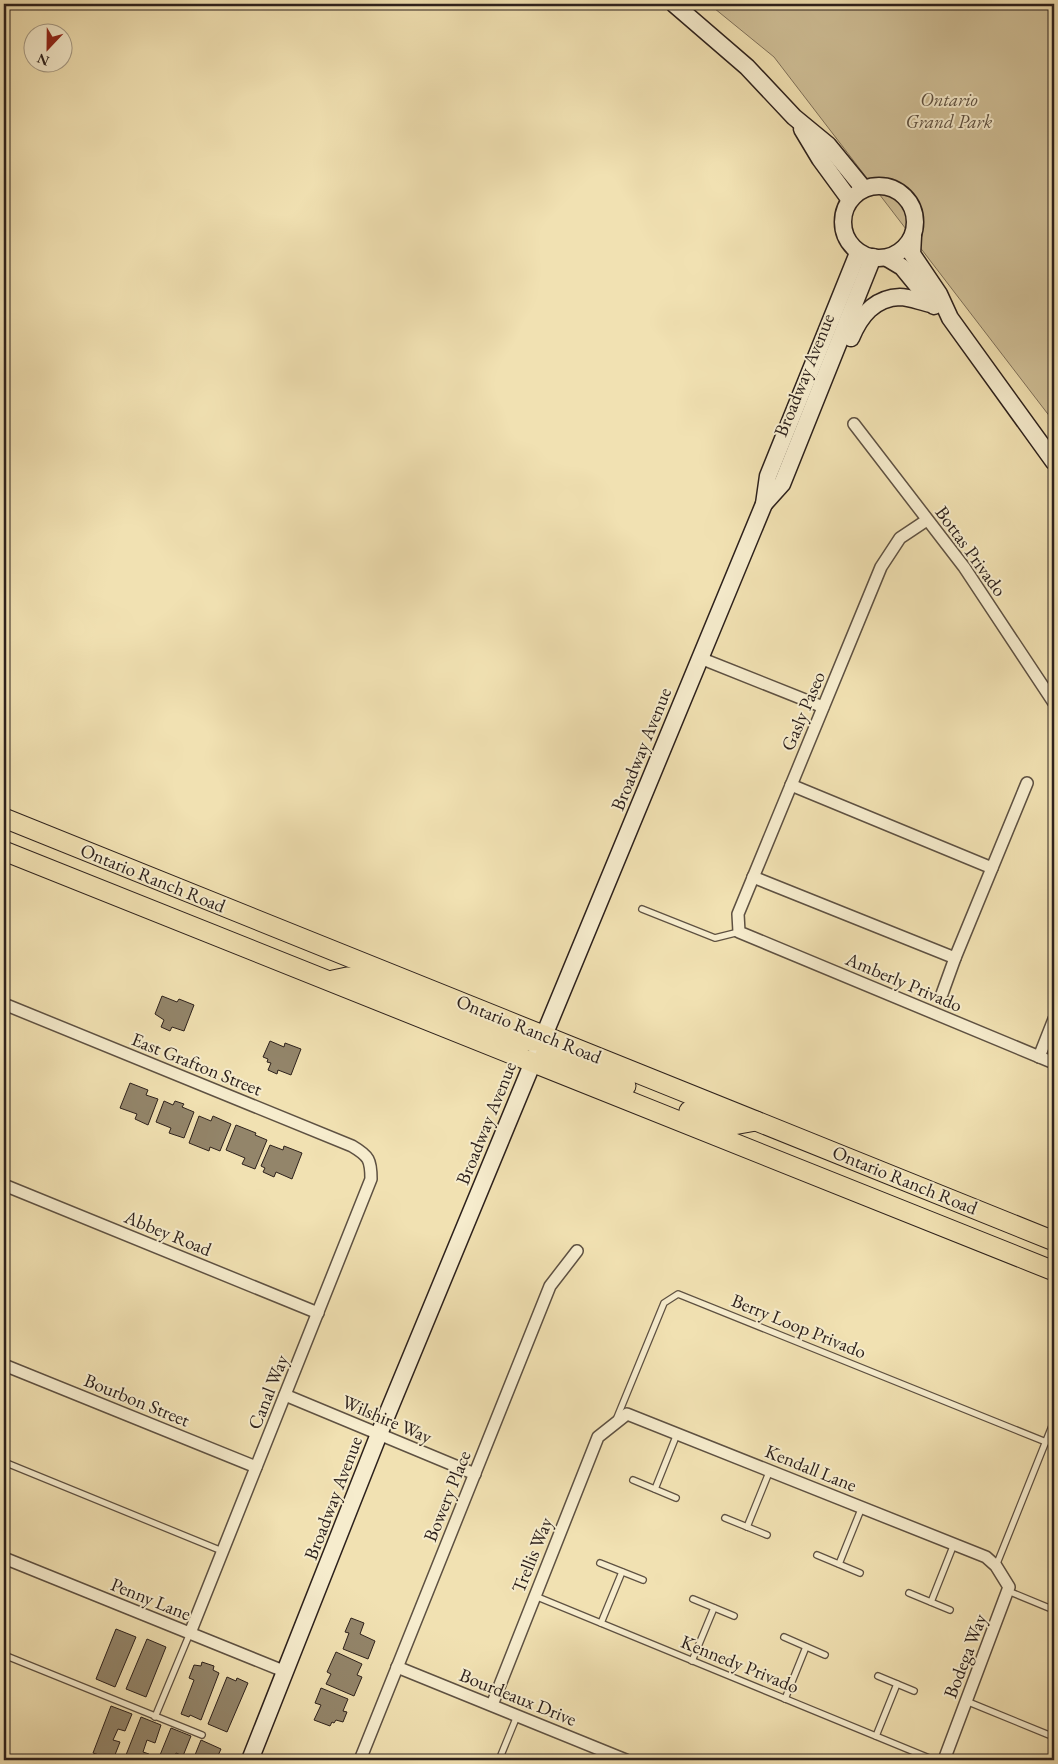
<svg xmlns="http://www.w3.org/2000/svg" width="1058" height="1764" font-family="'EB Garamond',serif">
  <style>
    .green { fill: #d0c098; stroke: #7e705a }
    .building { fill: #93856a; stroke: #2d211c }
    .lines { fill: none; stroke-linecap: round; stroke-linejoin: round }
    .lane-casing { stroke: #5e5142; stroke-width: 8 }
    .street-casing { stroke: #5e5142; stroke-width: 14 }
    .secondary-casing { stroke: #2d211c; stroke-width: 19 }
    .primary-casing { stroke: #2d211c; stroke-width: 21 }
    .lane { stroke: #f6eccd; stroke-width: 5.5 }
    .street { stroke: #f6eccd; stroke-width: 11 }
    .secondary { stroke: #f6eccd; stroke-width: 16 }
    .primary { stroke: #f1e1b2; stroke-width: 19 }
    .labels { text-anchor: middle; dominant-baseline: central; stroke-width: 4; stroke-linejoin: round; paint-order: stroke }
    .park-label { font-size: 19px; font-style: italic; fill: #5e5141; stroke: #f6eccd }
    .street-label { font-size: 19px; fill: #2d211c; stroke: #f6eccd }
  </style>
  <rect width="100%" height="100%" fill="#f1e1b2"/>
  <filter id="stains"><feTurbulence type="fractalNoise" baseFrequency=".004" numOctaves="4"/><feColorMatrix values="0 0 0 0 .2 0 0 0 0 .09 0 0 0 0 .02 0 0 0 .5 -.17"/></filter>
  <radialGradient id="worn" r=".72"><stop offset=".6" stop-color="#630" stop-opacity="0"/><stop offset="1" stop-color="#630" stop-opacity=".3"/></radialGradient>
  <path class="green" d="M709,4H1054V422L774,57Z"/>
  <g class="building">
    <path d="M162,996L177,1002L179,999L194,1005L184,1031L172,1027L170,1031L161,1027L164,1020L155,1014Z"/>
    <path d="M270,1041L284,1047L285,1043L301,1049L291,1075L278,1070L277,1074L268,1070L271,1063L267,1062L268,1059L263,1057Z"/>
    <path d="M130,1083L148,1090L146,1095L158,1099L148,1125L135,1119L137,1114L120,1108Z"/>
    <path d="M164,1101L173,1105L175,1101L184,1104L182,1107L194,1112L184,1138L169,1133L171,1128L156,1122Z"/>
    <path d="M199,1116L211,1121L213,1116L231,1124L220,1151L210,1147L209,1151L189,1143Z"/>
    <path d="M236,1125L256,1133L255,1135L267,1140L255,1169L242,1164L245,1158L226,1150Z"/>
    <path d="M270,1145L283,1150L284,1146L302,1153L292,1179L276,1172L274,1177L263,1172L265,1168L261,1166Z"/>
    <path d="M351,1618L364,1623L360,1634L375,1641L368,1659L343,1649L349,1633L345,1632Z"/>
    <path d="M116,1629L136,1637L115,1687L96,1679Z"/>
    <path d="M147,1639L166,1647L146,1697L126,1689Z"/>
    <path d="M336,1652L362,1664L357,1675L362,1677L354,1696L326,1684L331,1674L327,1672Z"/>
    <path d="M202,1662L214,1666L213,1670L219,1673L201,1720L190,1715L189,1717L181,1714L194,1680L189,1678L194,1665L201,1666Z"/>
    <path d="M227,1677L236,1681L237,1678L248,1683L227,1732L208,1724Z"/>
    <path d="M321,1688L348,1699L343,1711L347,1712L343,1722L336,1720L334,1723L332,1722L330,1726L314,1720L321,1705L315,1703Z"/>
    <path d="M111,1706L132,1714L125,1731L118,1729L113,1740L120,1742L113,1760H104L101,1759L102,1756L93,1753Z"/>
    <path d="M141,1717L161,1725L155,1743L147,1740L143,1752L149,1754L146,1760H124Z"/>
    <path d="M171,1728L191,1736L183,1756L176,1753L173,1760H158Z"/>
    <path d="M201,1740L221,1749L216,1760H193Z"/>
  </g>
  <g class="lines">
    <g class="lane-casing">
      <g id="lane">
        <path d="M642,909L715,938L739,932"/>
        <path d="M616,1420L664,1303L678,1294L1046,1442"/>
        <path d="M4,1462L222,1551"/>
        <path d="M633,1480L676,1498"/>
        <path d="M655,1489L677,1434"/>
        <path d="M725,1518L767,1535"/>
        <path d="M747,1527L770,1470"/>
        <path d="M817,1555L860,1573"/>
        <path d="M600,1563L643,1580"/>
        <path d="M839,1564L862,1507"/>
        <path d="M996,1566L1054,1421"/>
        <path d="M1008,1591L1054,1610"/>
        <path d="M909,1593L950,1610"/>
        <path d="M535,1596L934,1760"/>
        <path d="M693,1599L734,1616"/>
        <path d="M931,1602L954,1544"/>
        <path d="M601,1623L622,1572"/>
        <path d="M784,1637L825,1655"/>
        <path d="M4,1655L202,1735"/>
        <path d="M692,1661L714,1608"/>
        <path d="M878,1676L914,1691"/>
        <path d="M785,1699L806,1647"/>
        <path d="M966,1701L1054,1737"/>
        <path d="M155,1717L190,1633"/>
        <path d="M876,1736L897,1684"/>
        <path d="M499,1760L517,1716"/>
      </g>
    </g>
    <g class="street-casing">
      <g id="street">
        <path d="M854,424L964,567L1054,703"/>
        <path d="M927,520L900,538L881,567L738,914L739,932L1054,1063"/>
        <path d="M700,658L823,707"/>
        <path d="M791,785L992,868"/>
        <path d="M753,877L955,958L1027,783"/>
        <path d="M942,994L955,958"/>
        <path d="M4,1004L352,1146C369,1156 371,1160 371,1179L190,1633"/>
        <path d="M1039,1057L1054,1019"/>
        <path d="M4,1185L318,1313"/>
        <path d="M4,1365L256,1467"/>
        <path d="M285,1395L475,1474"/>
        <path d="M4,1558L286,1672"/>
        <path d="M397,1667L626,1760"/>
        <path d="M492,1705L598,1437L627,1414L986,1557L996,1566L1009,1587L944,1760"/>
        <path d="M360,1760L550,1286L577,1251"/>
      </g>
    </g>
    <g class="secondary-casing">
      <g id="secondary">
        <path d="M674,4L747,67L794,117L828,145L864,189"/>
        <path d="M802,129L820,159L850,200"/>
        <circle cx="879" cy="222" r="36"/>
        <path d="M913,236L912,254L939,294L950,318L1054,462"/>
        <path d="M887,258L902,267L934,306"/>
        <path d="M851,338C860,316 874,298 900,297C909,297 921,302 931,304"/>
        <path d="M764,504L782,484L873,257"/>
        <path d="M250,1760L379,1434L764,504L768,476L858,253"/>
      </g>
    </g>
    <g class="primary-casing">
      <g id="primary">
        <path d="M4,818L1054,1241"/>
        <path d="M4,851L1054,1271"/>
        <path d="M333,980L347,977L360,978L522,1041H537L544,1035"/>
        <path d="M545,1055L548,1054L626,1086"/>
        <path d="M689,1111L728,1126L756,1121"/>
      </g>
    </g>
    <use href="#lane" class="lane"/>
    <use href="#street" class="street"/>
    <use href="#secondary" class="secondary"/>
    <use href="#primary" class="primary"/>
  </g>
  <g class="labels">
    <g class="park-label">
      <text x="949" y="99">Ontario<tspan x="949" dy="22">Grand Park</tspan></text>
    </g>
    <g class="street-label">
      <text transform="translate(804 375) rotate(-68)">Broadway Avenue</text>
      <text transform="translate(971 551) rotate(54)">Bottas Privado</text>
      <text transform="translate(803 711) rotate(-67)">Gasly Paseo</text>
      <text transform="translate(641 749) rotate(-68)">Broadway Avenue</text>
      <text transform="translate(153 878) rotate(22)">Ontario Ranch Road</text>
      <text transform="translate(904 982) rotate(23)">Amberly Privado</text>
      <text transform="translate(529 1029) rotate(22)">Ontario Ranch Road</text>
      <text transform="translate(197 1064) rotate(22)">East Grafton Street</text>
      <text transform="translate(486 1123) rotate(-68)">Broadway Avenue</text>
      <text transform="translate(905 1180) rotate(22)">Ontario Ranch Road</text>
      <text transform="translate(168 1233) rotate(22)">Abbey Road</text>
      <text transform="translate(799 1326) rotate(22)">Berry Loop Privado</text>
      <text transform="translate(268 1392) rotate(-68)">Canal Way</text>
      <text transform="translate(137 1400) rotate(22)">Bourbon Street</text>
      <text transform="translate(387 1419) rotate(23)">Wilshire Way</text>
      <text transform="translate(811 1468) rotate(22)">Kendall Lane</text>
      <text transform="translate(447 1496) rotate(-68)">Bowery Place</text>
      <text transform="translate(333 1498) rotate(-69)">Broadway Avenue</text>
      <text transform="translate(532 1555) rotate(-68)">Trellis Way</text>
      <text transform="translate(151 1599) rotate(22)">Penny Lane</text>
      <text transform="translate(965 1656) rotate(-69)">Bodega Way</text>
      <text transform="translate(740 1664) rotate(22)">Kennedy Privado</text>
      <text transform="translate(518 1697) rotate(22)">Bourdeaux Drive</text>
    </g>
  </g>
  <rect width="1058" height="1764" fill="none" stroke="#f1e1b2" stroke-width="20"/>
  <rect x="5" y="5" width="1048" height="1754" fill="none" stroke="#2d211c" stroke-width="2.5"/>
  <rect x="10" y="10" width="1038" height="1744" fill="none" stroke="#2d211c"/>
  <g transform="translate(48 48) rotate(202)"><circle r="24" fill="#f6eccd" stroke="#a69b86"/>
  <path d="M0-4L9 19L0 12L-9 19Z" fill="#8f2418"/>
  <text y="-8" font-size="14" font-weight="bold" text-anchor="middle" fill="#2d211c">N</text>
  </g>
  <rect width="100%" height="100%" filter="url(#stains)"/>
  <rect width="100%" height="100%" fill="url(#worn)"/>
</svg>
